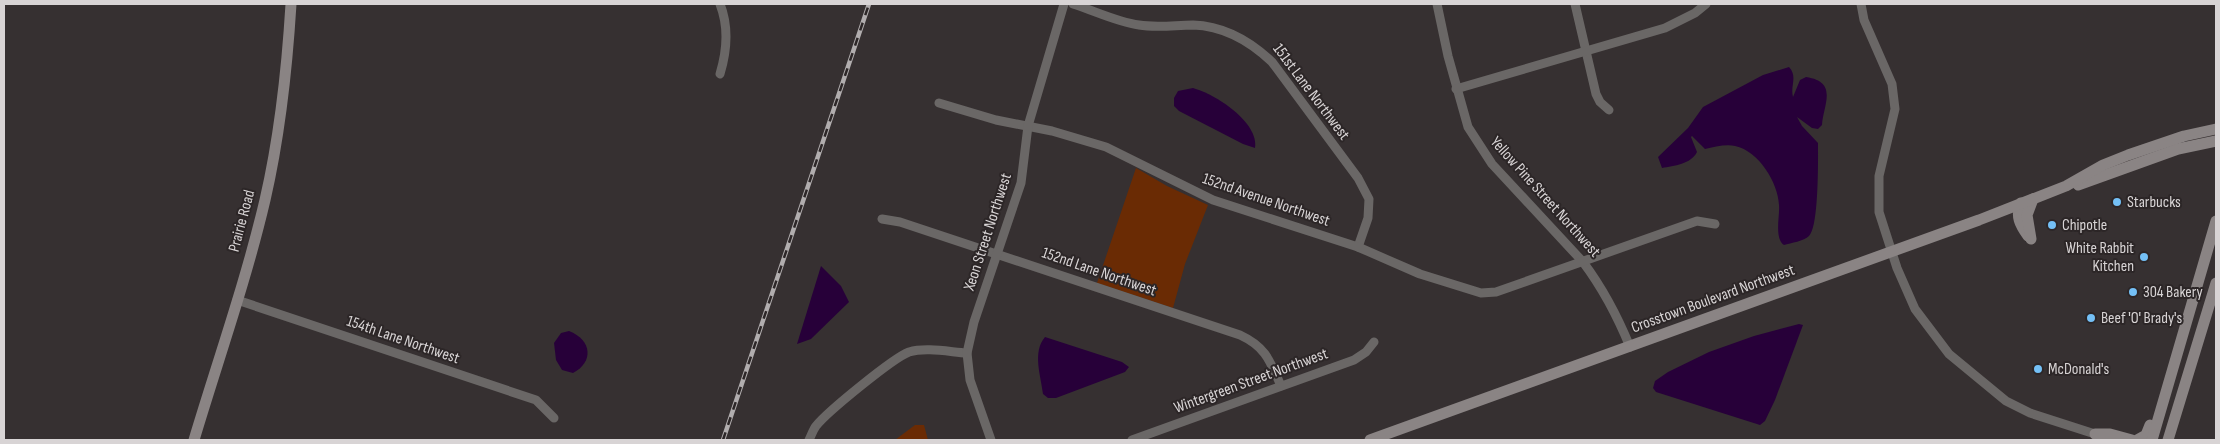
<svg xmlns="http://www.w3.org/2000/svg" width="2220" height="444" font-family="'Sofia Sans Condensed',sans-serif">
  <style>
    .green { fill: #6a2b04 }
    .water { fill: #270039 }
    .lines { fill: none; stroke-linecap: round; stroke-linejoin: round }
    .street { stroke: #6a6766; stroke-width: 9 }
    .secondary { stroke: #8a8484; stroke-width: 11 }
    .rail-casing { stroke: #b1adae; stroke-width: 4.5 }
    .rail { stroke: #2c2627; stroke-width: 2.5; stroke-dasharray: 8; stroke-linecap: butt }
    .poi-dot { fill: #74c0f6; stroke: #2c2627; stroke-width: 2 }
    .labels { text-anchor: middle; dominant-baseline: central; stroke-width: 4; stroke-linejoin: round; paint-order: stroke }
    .street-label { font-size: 16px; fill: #d8d4d5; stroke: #2c2627 }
    .poi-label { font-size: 16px; fill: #d8d4d5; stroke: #2c2627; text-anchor: start }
  </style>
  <rect width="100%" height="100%" fill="#363031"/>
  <g class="green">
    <path d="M1136,168L1167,186L1208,205L1185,264L1173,308L1097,283Z"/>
    <path d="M915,425H924L928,440H895Z"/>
  </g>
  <g class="water">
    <path d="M1789,67C1798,77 1790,85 1793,97L1800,80L1806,77C1839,82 1823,105 1822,125L1818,129L1812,128L1797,117L1802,126L1818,143C1818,159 1819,227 1809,236C1804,241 1791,243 1784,245C1774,238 1780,216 1779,205C1778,183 1759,151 1735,146C1726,144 1714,147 1705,149L1692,136L1691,137L1697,152C1691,164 1674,166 1662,168L1658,157L1688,128L1703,107L1763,75Z"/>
    <path d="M1193,88C1215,94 1259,122 1255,148L1243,144L1179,111L1174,106V98L1178,91Z"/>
    <path d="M821,266L841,286L849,302L811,339L797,344Z"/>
    <path d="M1799,324L1803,325L1775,400L1765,421L1760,425L1656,392L1653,388L1655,381L1668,372L1709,352L1754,336Z"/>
    <path d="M569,331C592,340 594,362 573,373L562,370L556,360L554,343L561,333Z"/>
    <path d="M1045,337L1122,362L1129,367L1125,372L1056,398H1048L1043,394C1041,376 1032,352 1045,337Z"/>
  </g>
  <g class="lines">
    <g class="street">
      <path d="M1073,4C1095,11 1117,22 1139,25C1157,28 1176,25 1193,25C1224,26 1251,42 1272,62L1358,178L1369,199L1368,218L1358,247"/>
      <path d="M1437,4L1448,56L1468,127L1492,164L1583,262C1604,290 1617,315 1630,347"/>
      <path d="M1575,4L1596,94L1600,102L1609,110"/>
      <path d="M1861,4L1864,20L1892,84L1895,109L1879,176V212L1897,268L1915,309L1949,354L2006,401L2030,413L2095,434"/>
      <path d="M720,74C727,51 729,27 720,4"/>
      <path d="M1456,89L1665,28L1695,13L1706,4"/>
      <path d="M939,103L996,120L1052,131L1106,147L1213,200L1358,247L1420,274L1481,293L1496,292L1697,221L1715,224"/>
      <path d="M882,219L900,222L1240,335C1266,347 1270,361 1281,386"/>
      <path d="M237,300L536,400L554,418"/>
      <path d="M809,440C811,436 813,430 816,426C827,412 893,358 909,352C926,347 950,352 967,353"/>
      <path d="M991,440L970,380L967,353L974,322L1021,183L1028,126L1064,4"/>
      <path d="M1132,440L1354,360L1366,352L1374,342"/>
    </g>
    <g class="secondary">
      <path d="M2078,185L2178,149L2216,141"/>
      <path d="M2021,203C2015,216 2020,225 2028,236"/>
      <path d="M2031,239L2027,215L2033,199"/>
      <path d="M2095,434H2110L2132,440"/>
      <path d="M194,440C218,360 246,281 265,200C280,135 287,70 291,4"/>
      <path d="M1370,440L1979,220L2066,186L2103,165L2128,155L2184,136L2216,129"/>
      <path d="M2137,440L2146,435L2150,425"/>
      <path d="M2152,440L2216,221"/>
      <path d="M2168,440L2216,283"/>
    </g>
    <g class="rail-casing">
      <path id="rail" d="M723,440L869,4"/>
    </g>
    <use href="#rail" class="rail"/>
  </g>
  <g class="poi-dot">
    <circle cx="2117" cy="202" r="5"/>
    <circle cx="2052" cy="225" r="5"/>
    <circle cx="2144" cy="257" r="5"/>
    <circle cx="2133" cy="292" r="5"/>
    <circle cx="2091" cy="318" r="5"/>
    <circle cx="2038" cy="369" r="5"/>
  </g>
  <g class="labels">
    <g class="street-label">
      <text transform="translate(1311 92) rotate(53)">151st Lane Northwest</text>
      <text transform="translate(1545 197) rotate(48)">Yellow Pine Street Northwest</text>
      <text transform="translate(1266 200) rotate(19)">152nd Avenue Northwest</text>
      <text transform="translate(242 221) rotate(-75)">Prairie Road</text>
      <text transform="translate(988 232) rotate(-72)">Xeon Street Northwest</text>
      <text transform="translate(1099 272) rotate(19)">152nd Lane Northwest</text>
      <text transform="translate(1713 299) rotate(-20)">Crosstown Boulevard Northwest</text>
      <text transform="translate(403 340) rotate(19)">154th Lane Northwest</text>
      <text transform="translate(1251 381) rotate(-20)">Wintergreen Street Northwest</text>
    </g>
    <g class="poi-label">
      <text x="2127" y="202">Starbucks</text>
      <text x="2062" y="225">Chipotle</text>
      <text x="2134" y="248" text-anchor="end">White Rabbit<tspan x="2134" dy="18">Kitchen</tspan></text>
      <text x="2143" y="292">304 Bakery</text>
      <text x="2101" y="318">Beef 'O' Brady's</text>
      <text x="2048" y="369">McDonald's</text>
    </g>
  </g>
  <rect width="2220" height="444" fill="none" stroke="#d8d4d5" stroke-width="10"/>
</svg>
